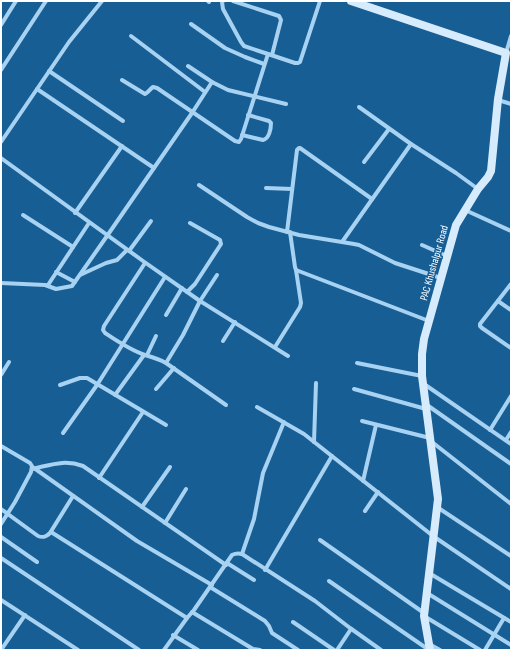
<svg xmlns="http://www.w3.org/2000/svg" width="512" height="651" font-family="'Sofia Sans Condensed',sans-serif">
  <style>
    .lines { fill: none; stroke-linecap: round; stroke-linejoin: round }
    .minor { stroke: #a8d2f1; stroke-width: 4 }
    .secondary { stroke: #d6ebfc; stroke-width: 8 }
    .labels { text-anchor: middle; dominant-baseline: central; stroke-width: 3; stroke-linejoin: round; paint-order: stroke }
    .street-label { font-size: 11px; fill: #fff; stroke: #175e95 }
  </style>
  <rect width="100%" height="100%" fill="#175e95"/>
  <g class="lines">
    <g class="minor">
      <path d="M208,1L209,2"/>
      <path d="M223,1L222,2L223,9L241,42L244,46L268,54"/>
      <path d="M233,1L279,16L281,20L272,55"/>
      <path d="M191,24L225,48L245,57L264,64"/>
      <path d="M1,25L16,1"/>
      <path d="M131,36L205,92"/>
      <path d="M506,53L511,36"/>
      <path d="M188,66L212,82L228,90L286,104"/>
      <path d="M1,70L46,1"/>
      <path d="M49,71L123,121"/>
      <path d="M122,80L145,94C149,92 150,89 153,87L157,88L235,141L239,142L241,139L268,54L295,63H298L300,62L320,1"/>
      <path d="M37,89L154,168"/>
      <path d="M498,100L511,104"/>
      <path d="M359,107L411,144L456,173L478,189"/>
      <path d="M242,135L263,140C269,139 271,129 271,123L269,121L248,115"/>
      <path d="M1,142L69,42L102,1"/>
      <path d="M1,158L143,261L200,301L288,356"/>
      <path d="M364,162L389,129"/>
      <path d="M199,185L247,217L258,223L269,227L299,235L354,244L359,245L395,263L441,278"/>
      <path d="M266,188L292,189"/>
      <path d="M465,210L511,231"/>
      <path d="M75,213L122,146"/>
      <path d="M23,215L73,247"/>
      <path d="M287,232L297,150L299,148H300L372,199"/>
      <path d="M290,232L295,267L296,270L429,321"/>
      <path d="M342,242L411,144"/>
      <path d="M422,245L447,256"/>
      <path d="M129,251L151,221"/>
      <path d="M145,263L104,326L103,330L105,333C117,341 130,350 145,355C152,357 159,359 166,363L226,405"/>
      <path d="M56,272L75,282"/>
      <path d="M80,275L106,263L117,260L127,250"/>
      <path d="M1,283L45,285L56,289L72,286L107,236L192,113L212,82"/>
      <path d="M511,284L480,324V326L482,328L511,348"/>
      <path d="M48,285L89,223"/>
      <path d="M187,292L195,284L221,244L220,240L190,223"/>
      <path d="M498,301L511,310"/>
      <path d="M166,315L182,288"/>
      <path d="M223,341L235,322"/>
      <path d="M275,347L300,307L301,303L296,270"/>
      <path d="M147,355L156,336"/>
      <path d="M166,363L183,335L200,301L217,275"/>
      <path d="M357,363L422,376"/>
      <path d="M1,375L9,362"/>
      <path d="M424,384L511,444"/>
      <path d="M60,385L80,378H87L166,425"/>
      <path d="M156,389L174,368"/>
      <path d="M354,389L426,409"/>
      <path d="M115,395L144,355"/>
      <path d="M427,405L511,464"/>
      <path d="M257,407L304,434L433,536L511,589"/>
      <path d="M362,421L430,438"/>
      <path d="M490,430L511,396"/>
      <path d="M63,433L97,385L165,277"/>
      <path d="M506,440L511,432"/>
      <path d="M314,442L316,383"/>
      <path d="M432,442L511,504"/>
      <path d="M1,446L30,463L32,466L31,472L15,502L1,524"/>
      <path d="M34,468L137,541L212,585"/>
      <path d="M32,469C51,465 64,459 83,466L226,565"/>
      <path d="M99,478L143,412"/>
      <path d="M363,481L376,425"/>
      <path d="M142,507L170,467"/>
      <path d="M437,507L511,556"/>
      <path d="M1,509L38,536C43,538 46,537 50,533L73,496"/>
      <path d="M365,511L378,492"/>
      <path d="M165,523L186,489"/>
      <path d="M51,532L187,618"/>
      <path d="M1,537L37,562"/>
      <path d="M320,540L424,613"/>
      <path d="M242,554L254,519L263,473L284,422"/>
      <path d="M1,558L139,650"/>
      <path d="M227,563L254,580"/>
      <path d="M265,570L332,456"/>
      <path d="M429,573L511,622"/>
      <path d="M329,581L429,650"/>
      <path d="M210,587L265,621L269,626L272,633L298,650"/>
      <path d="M427,593L511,645"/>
      <path d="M1,600L78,650"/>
      <path d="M192,612L253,649L260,650"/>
      <path d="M424,616L480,650"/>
      <path d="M293,622L334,650"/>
      <path d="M173,635L198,650"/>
      <path d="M429,644L440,650"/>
      <path d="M1,650L25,615"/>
      <path d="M164,650L187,618L194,610L232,555C236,553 238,553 242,554L315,601L350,628L381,650"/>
      <path d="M337,650L351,629"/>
      <path d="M485,650L504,618"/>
    </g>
    <path class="secondary" d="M351,1L506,53L498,99L491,171L488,177L478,189L456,225L424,339L422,354V376L438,499L424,616L430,650"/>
  </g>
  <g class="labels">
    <g class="street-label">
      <text transform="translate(434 263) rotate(-74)">PAC Khushalpur Road</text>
    </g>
  </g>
  <rect width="512" height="651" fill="none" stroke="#ffffff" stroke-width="4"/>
</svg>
